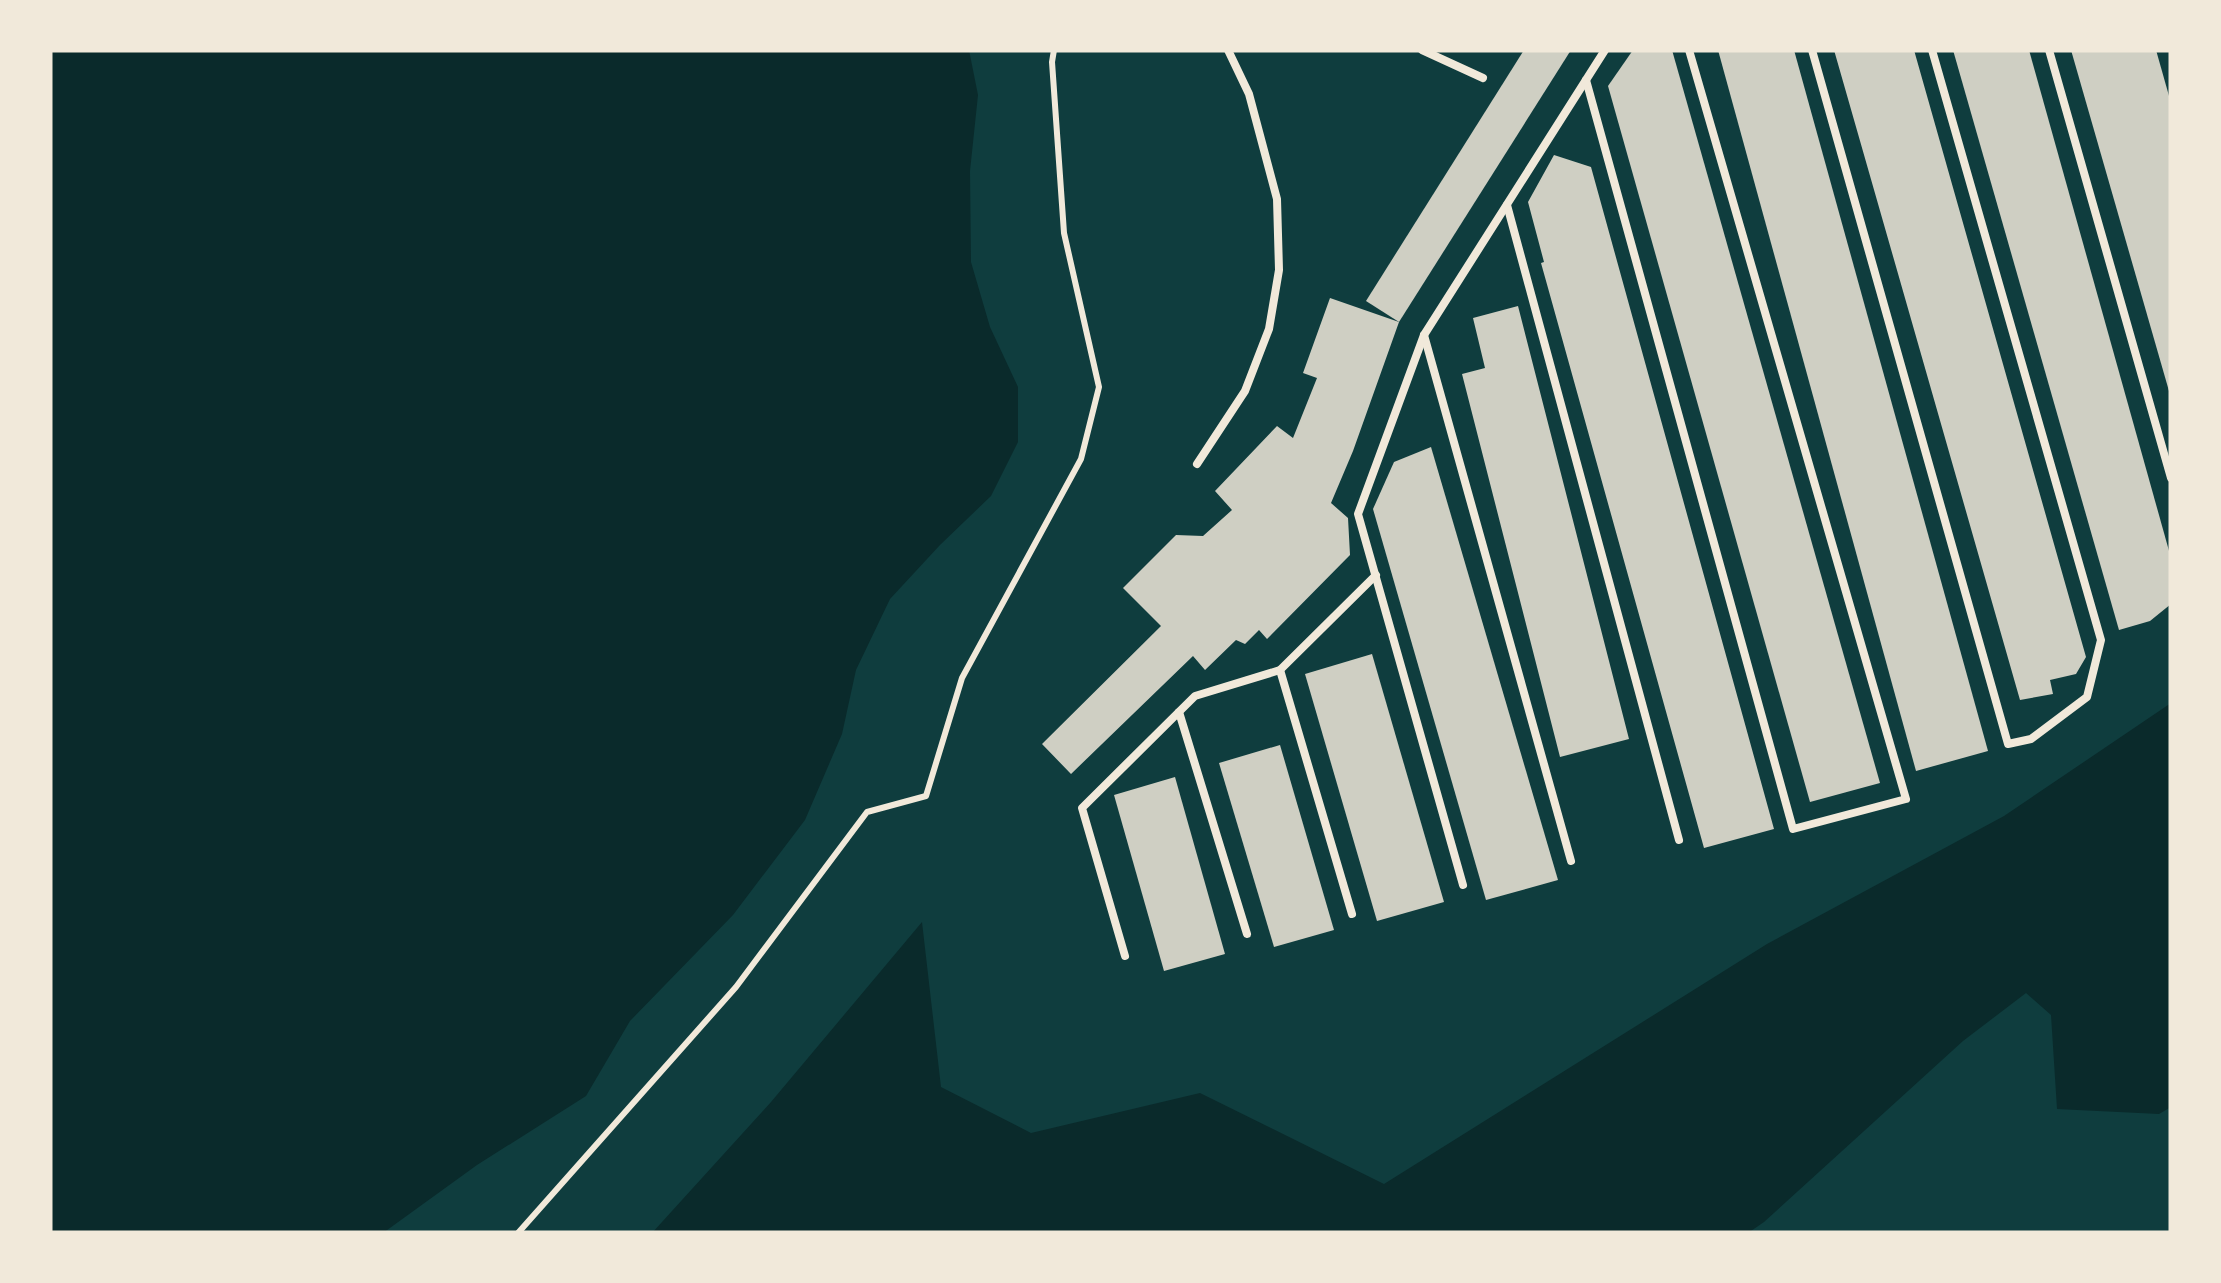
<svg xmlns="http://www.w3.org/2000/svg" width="2221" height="1283" font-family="Rubik,sans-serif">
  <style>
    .water { fill: #0a2a2b }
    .building { fill: #cfcfc3 }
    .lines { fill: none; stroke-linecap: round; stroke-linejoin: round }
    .path { stroke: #f1e9da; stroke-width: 6 }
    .service { stroke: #f1e9da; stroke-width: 8 }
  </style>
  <rect width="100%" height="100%" fill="#0f3d3e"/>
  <g class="water">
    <path d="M50,50H969L978,95L970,171L971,262L990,327L1018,387V442L991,496L940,545L890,599L856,670L842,734L805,820L733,915L630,1021L586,1096L477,1165L383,1233H50Z"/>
    <path d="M2171,703V1107L2159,1114L2057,1109L2051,1015L2026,993L1963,1041L1764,1222L1748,1233H652L771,1102L922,922L941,1087L1031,1133L1200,1093L1384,1184L1767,944L2004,816Z"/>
  </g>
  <g class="building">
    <path d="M1524,50H1571L1399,322L1366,301Z"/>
    <path d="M1633,50H1672L1880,783L1810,802L1608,86Z"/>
    <path d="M1718,50H1794L1988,751L1916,771Z"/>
    <path d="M1834,50H1914L2086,657L2076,674L2050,680L2053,694L2020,700Z"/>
    <path d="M1953,50H2029L2171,558V604L2150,621L2119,630Z"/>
    <path d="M2071,50H2156L2171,103V398Z"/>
    <path d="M1554,155L1591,167L1774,829L1704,848L1548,288L1541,263L1544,262L1528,202Z"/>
    <path d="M1330,298L1399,322L1353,451L1331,503L1348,518L1350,555L1267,639L1259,630L1245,644L1236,640L1205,670L1193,656L1071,774L1042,744L1161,626L1123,588L1176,535L1203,536L1232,510L1215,491L1277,426L1293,438L1317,378L1303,373Z"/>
    <path d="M1518,306L1629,739L1560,757L1462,374L1485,368L1473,318Z"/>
    <path d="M1431,447L1558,880L1486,900L1373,509L1394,462Z"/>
    <path d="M1372,654L1444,902L1377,921L1305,674Z"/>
    <path d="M1280,745L1334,930L1274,947L1219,763Z"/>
    <path d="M1175,777L1225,954L1164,971L1114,795Z"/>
  </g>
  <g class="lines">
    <path class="path" d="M518,1233L736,987L867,812L926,796L962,678L1081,459L1099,387L1064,233L1052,62L1054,50"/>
    <g class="service">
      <path d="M1422,50L1483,78"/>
      <path d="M1812,50L2008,744L2031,739L2087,697L2101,640L1932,50"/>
      <path d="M2049,50L2171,478"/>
      <path d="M1586,80L1793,829L1906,799L1689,50"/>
      <path d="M1507,205L1679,840"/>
      <path d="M1424,335L1571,861"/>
      <path d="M1197,464L1245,391L1269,329L1279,270L1277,199L1249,94L1228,50"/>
      <path d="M1280,670L1352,914"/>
      <path d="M1179,712L1247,934"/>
      <path d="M1463,885L1358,514L1424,335L1605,50"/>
      <path d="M1125,956L1082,808L1195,696L1280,670L1376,575"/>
    </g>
  </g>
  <rect width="2221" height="1283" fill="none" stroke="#f1e9da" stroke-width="105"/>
</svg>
